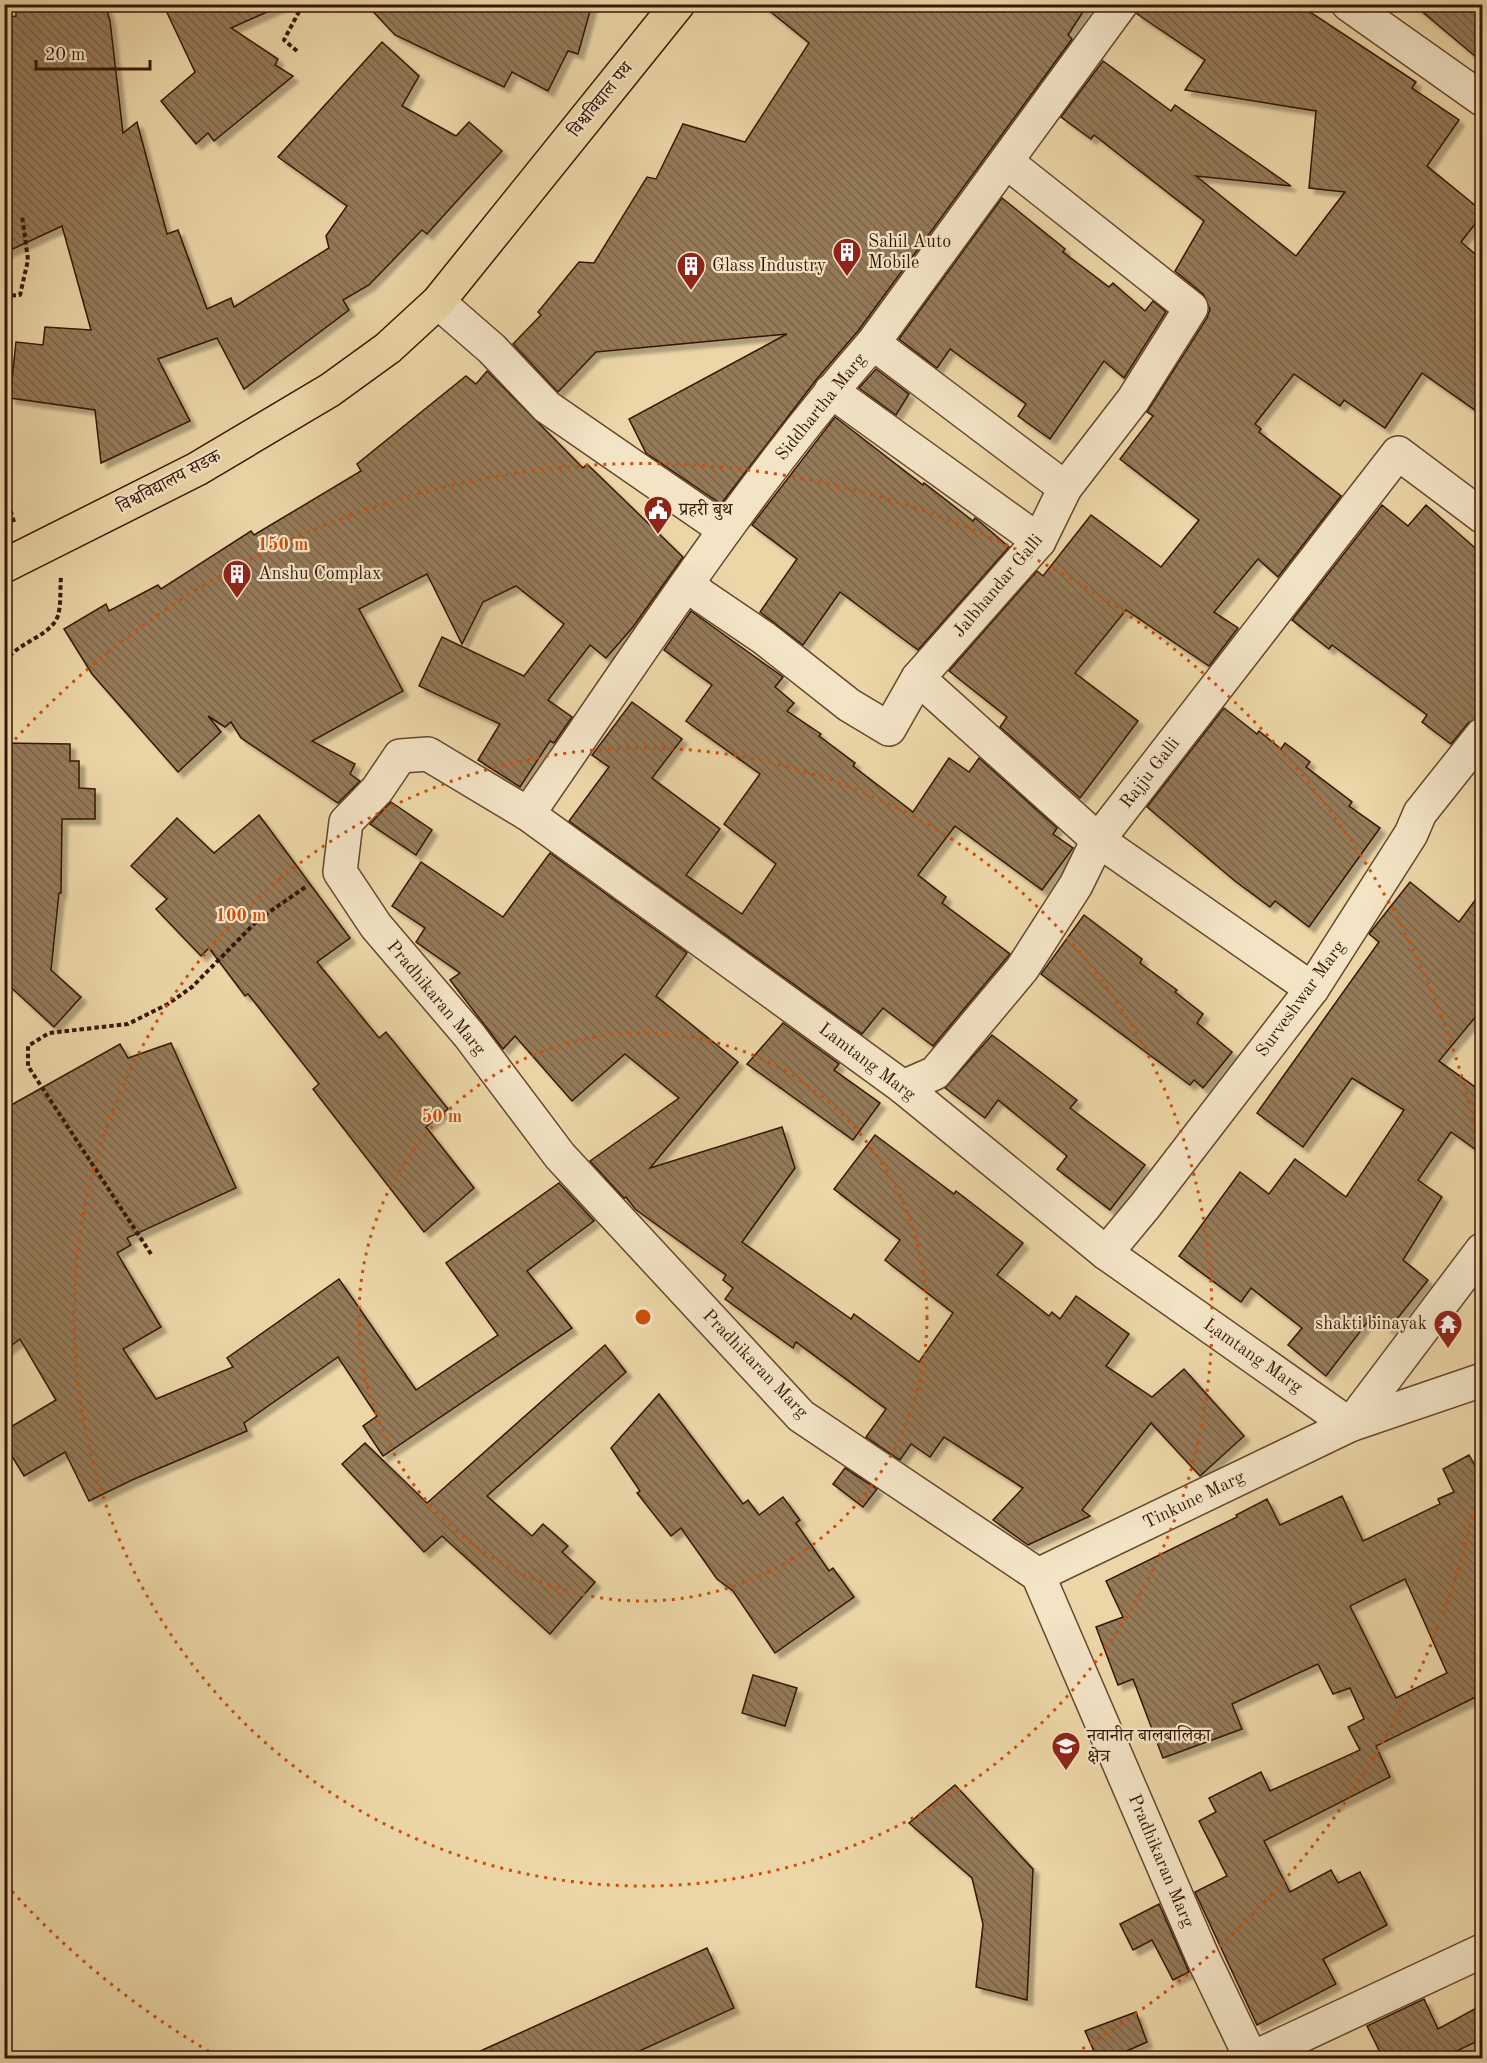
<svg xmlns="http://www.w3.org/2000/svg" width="1487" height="2063" font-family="'Old Standard TT','Noto Serif Devanagari',serif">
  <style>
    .building { fill: url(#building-back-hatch); stroke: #361605; stroke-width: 1.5; fill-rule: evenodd; filter: url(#shadow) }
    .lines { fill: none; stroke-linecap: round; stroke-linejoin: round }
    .minor-casing { stroke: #64462e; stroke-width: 36 }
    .major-casing { stroke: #361605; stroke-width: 36 }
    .path { stroke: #361605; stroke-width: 4; stroke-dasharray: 4.5 3; stroke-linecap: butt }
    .minor { stroke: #f3e4c6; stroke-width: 33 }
    .major { stroke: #ecd6a7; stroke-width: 33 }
    .ring { fill: none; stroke: #cd4f0b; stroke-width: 3; stroke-dasharray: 3 6 }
    .labels { text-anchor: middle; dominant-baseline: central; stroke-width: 4.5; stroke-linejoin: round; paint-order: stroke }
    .street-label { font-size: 18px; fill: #361605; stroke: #f3e4c6 }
    .poi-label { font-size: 18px; fill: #361605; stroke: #f3e4c6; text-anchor: start }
    .centre { fill: #cd4f0b; stroke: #f3e4c6; stroke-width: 3 }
    .ring-label { font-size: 18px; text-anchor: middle; font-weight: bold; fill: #cd4f0b; stroke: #f3e4c6; stroke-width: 4.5; stroke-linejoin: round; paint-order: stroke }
  </style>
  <defs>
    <pattern id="building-back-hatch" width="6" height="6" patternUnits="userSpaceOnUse" patternTransform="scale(1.5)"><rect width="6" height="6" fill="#957a59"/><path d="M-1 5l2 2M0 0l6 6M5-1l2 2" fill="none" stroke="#7a6348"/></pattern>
    <filter id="shadow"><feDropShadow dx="5.5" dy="5.5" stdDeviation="1.5" flood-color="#0004"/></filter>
  </defs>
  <rect width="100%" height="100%" fill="#ecd6a7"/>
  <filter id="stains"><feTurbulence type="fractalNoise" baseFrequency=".00333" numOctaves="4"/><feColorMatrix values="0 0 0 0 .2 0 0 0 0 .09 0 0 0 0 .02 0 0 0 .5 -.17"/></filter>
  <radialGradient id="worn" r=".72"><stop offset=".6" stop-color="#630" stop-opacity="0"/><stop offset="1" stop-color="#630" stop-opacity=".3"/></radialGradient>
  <g class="building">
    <path d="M16,4H105L110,21L123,133L137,122L167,234L178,230L207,309L231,298L234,307L329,248L326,236L347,206L278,157L382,42L419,76L402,106L456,136L469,122L502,151L427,234L422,230L369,285L343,300L349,310L244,389L217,338L158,359L190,421L101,463L95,410L10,398L16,342L43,345L45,327L91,330L62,226L4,253V18L16,16Z"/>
    <path d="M163,4H285L231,28L278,59L275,65L293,76L214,141L208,133L196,144L161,101L195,72Z"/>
    <path d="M366,4H592L578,54L568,51L548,91L512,72L504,87L395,35Z"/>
    <path d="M761,4H1088L1068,35L1072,39L858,331L816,380L721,504L646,453L629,419L787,334L596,352L558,392L513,344L541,315L538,312L579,262L594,263L647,177L656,179L683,124L745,142L809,43Z"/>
    <path d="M1139,4H1298L1416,82L1412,88L1459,120L1427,166L1482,211V215L1461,242L1482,260V415L1422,373L1385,428L1344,400L1340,406L1294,374L1255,424L1261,429L1259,432L1341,496L1278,577L1258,559L1214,612L1238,628L1209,666L1126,610L1075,673L1138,721L1080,798L1000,727L1007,717L949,671L1037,571L1043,576L1091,515L1161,567L1199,520L1120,459L1153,416L1147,412L1207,318L1210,309L1203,294L1175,271L1204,221L1094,135L1091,139L1061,117L1103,61L1171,111L1175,105L1291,186L1196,176L1296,256L1345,192L1309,188L1316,111L1185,90L1205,60L1137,14Z"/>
    <path d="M1413,4H1482V62Z"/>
    <path d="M1002,198L1065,249L1063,252L1109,287L1113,283L1145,311L1153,301L1166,312L1124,378L1104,361L1050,439L1018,416L1026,404L950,349L937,368L899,339Z"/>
    <path d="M876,369L909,394L896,415L859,388Z"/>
    <path d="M487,371L583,468L587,464L683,557L633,627L606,658L590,645L548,700L572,717L554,743L550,741L520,787L478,760L500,724L419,686L442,637L524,676L564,624L516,586L483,602L462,644L427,574L359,609L403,691L312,741L355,764L350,774L360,781L338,803L241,738L231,722L225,727L208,716L221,732L178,772L92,674L64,629L106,604L109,611L158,585L161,589L251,531L254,535L361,471L357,464L466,376L476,384Z"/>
    <path d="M835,417L923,485L924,483L973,521L975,518L980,522L1009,547L918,650L840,592L803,645L760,612L797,559L752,525Z"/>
    <path d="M1382,505L1408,526L1426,505L1482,554V717L1468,723L1451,744L1422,722L1427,715L1332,645L1329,649L1292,620Z"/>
    <path d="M691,611L783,677L775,687L794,703L787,711L821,734L819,736L855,763L853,766L913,812L949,758L969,772L979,758L1057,828L1053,834L1073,848L1042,890L955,826L918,875L946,897L942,903L1010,954L933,1046L883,1008L862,1034L569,821L609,767L592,755L632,702L682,739L652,778L720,829L686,875L742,914L776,864L724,824L760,774L686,721L712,685L664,650Z"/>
    <path d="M1224,708L1257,734L1259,731L1281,749L1285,743L1310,762L1306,767L1352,802L1349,806L1380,828L1309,927L1275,901L1270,907L1235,881L1147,807Z"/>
    <path d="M4,743L70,744V761H79V788L95,789V819H62L61,893H59L51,970L81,997L54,1027L4,981Z"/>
    <path d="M391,802L432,830L416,855L370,824Z"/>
    <path d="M259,815L350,938L317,962L379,1038L386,1032L448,1109L426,1127L474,1188L424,1232L313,1089L319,1084L248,994L245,996L209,948L201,956L156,909L167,899L131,866L177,818L214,853Z"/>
    <path d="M550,853L687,953L656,996L738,1062L650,1168L782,1127L795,1168L742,1242L851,1319L854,1314L919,1362L953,1313L885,1260L900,1240L834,1189L875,1135L954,1194L956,1191L1023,1243L997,1275L1049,1316L1052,1312L1060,1319L1076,1296L1129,1334L1106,1366L1152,1397L1184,1369L1244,1436L1200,1476L1151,1423L1082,1510L1090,1516L1028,1545L993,1520L1023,1488L944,1437L930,1457L911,1444L900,1460L866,1437L886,1409L796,1342L793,1348L725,1299L733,1288L723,1280L726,1275L635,1209L626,1197L624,1198L590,1161L679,1098L625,1054L572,1101L515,1036L503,1049L450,980L460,973L416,942L425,928L392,906L421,862L503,917Z"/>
    <path d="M1410,882L1459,922L1482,891V1009L1439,1061L1482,1092V1154L1451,1132L1418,1180L1442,1197L1403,1260L1428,1280L1389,1329L1372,1316L1326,1376L1288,1345L1302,1328L1251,1288L1241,1302L1179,1256L1240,1172L1269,1194L1295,1159L1346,1197L1404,1110L1352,1078L1303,1147L1257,1113L1379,942L1369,934Z"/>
    <path d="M1084,915L1142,959L1140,963L1177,990L1175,992L1203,1014L1197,1023L1232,1052L1203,1088L1194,1080L1190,1085L1041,974Z"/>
    <path d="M783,1023L839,1064L834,1070L880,1103L853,1140L747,1064Z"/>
    <path d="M992,1035L1077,1100L1070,1108L1145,1165L1110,1210L1057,1169L1067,1156L998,1100L985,1118L945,1088Z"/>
    <path d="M171,1043L236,1188L127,1238L131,1245L117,1253L161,1327L123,1349L156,1399L233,1367L227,1358L339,1279L416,1390L498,1335L446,1263L559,1183L594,1221L527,1271L572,1328L383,1456L363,1426L377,1416L338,1357L244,1423L247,1431L132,1480L89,1501L65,1452L24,1476L4,1443V1431L56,1400L20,1339L4,1351V1109L120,1044L128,1058Z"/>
    <path d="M605,1345L626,1372L487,1496L532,1536L543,1524L568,1546L562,1552L595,1582L550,1634L442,1536L424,1552L342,1464L365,1443L427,1503Z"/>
    <path d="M659,1394L743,1504L748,1500L759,1515L783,1497L800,1520L796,1523L829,1571L833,1568L854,1597L775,1653L733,1591L717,1579L681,1528L671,1536L637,1493L640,1491L611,1448Z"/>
    <path d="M1469,1455L1482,1478V1694L1376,1746L1390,1777L1264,1841L1290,1892L1331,1870L1338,1883L1360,1872L1387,1925L1323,1959L1336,1984L1257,2025L1195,1892L1227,1876L1199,1821L1216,1812L1209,1798L1261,1772L1270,1791L1360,1750L1348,1727L1364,1719L1350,1688L1333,1694L1318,1664L1232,1704L1242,1729L1163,1758L1133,1679L1118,1685L1096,1627L1123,1617L1106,1581L1237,1517L1236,1515L1267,1499L1280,1525L1342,1496L1363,1541L1440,1504L1438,1499L1454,1492L1443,1469ZM1405,1579L1447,1673L1396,1698L1350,1606Z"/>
    <path d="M845,1468L877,1489L863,1507L833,1484Z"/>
    <path d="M753,1675L797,1688L785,1726L742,1713Z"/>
    <path d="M955,1785L1033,1869L1027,2000L976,1987L983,1924L972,1878L909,1823Z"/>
    <path d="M1159,1904L1189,1972L1173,1980L1152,1940L1133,1950L1120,1924Z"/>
    <path d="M707,1948L734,2008L624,2058H465Z"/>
    <path d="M1424,1999L1438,2029L1482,2005V2039L1450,2054L1452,2058H1383L1367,2026Z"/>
    <path d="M1136,2012L1147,2042L1111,2058H1097L1085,2031Z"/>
  </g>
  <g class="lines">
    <g class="minor-casing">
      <g id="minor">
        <path d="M1348,4L1482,99"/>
        <path d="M438,302L492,349L547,407L725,530"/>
        <path d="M873,343L1065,488"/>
        <path d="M831,391L1039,541"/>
        <path d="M688,583L702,596L764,638L849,705L889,729L918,678L1039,541L1065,488L1133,400L1191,308L1008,163"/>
        <path d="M918,678L1098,840L1312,989"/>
        <path d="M528,814C639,654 745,489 873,343L1121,4"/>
        <path d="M903,1087L935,1073L1022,969L1076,885L1098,840L1398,453L1482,516"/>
        <path d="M1106,1253L1145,1206L1312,989L1411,834L1420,813L1482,735"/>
        <path d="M1038,1575L1350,1425L1482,1380"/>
        <path d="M1251,2058L1203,1958L1038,1575L801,1416L560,1156L469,1035L376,926L340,872L346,822L377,790L400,756L428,754L528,814L903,1087L1106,1253L1350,1425L1482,1250"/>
        <path d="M1253,2058L1482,1951"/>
      </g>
    </g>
    <g class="major-casing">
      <path id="major" d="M4,566L197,469L330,390L388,348L438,302L678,4"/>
    </g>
    <g class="path">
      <path d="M297,51L284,40L303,4"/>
      <path d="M4,296L20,295L28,260L22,215"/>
      <path d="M4,489L14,522"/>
      <path d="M5,662C17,641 56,636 59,611C61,600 60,588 61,577"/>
      <path d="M151,1254L28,1066V1046L49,1033L128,1024L168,1004L192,987L259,919L307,886"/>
    </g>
    <use href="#minor" class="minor"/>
    <use href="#major" class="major"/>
  </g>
  <g class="ring">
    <circle cx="643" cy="1317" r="284"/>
    <circle cx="643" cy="1317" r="569"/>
    <path d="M1482 1472A853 853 0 0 1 1070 2056M217 2056A853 853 0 0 1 9 1888M9 746A853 853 0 0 1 1482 1162"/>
  </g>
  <defs>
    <g id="building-pin" transform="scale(1.5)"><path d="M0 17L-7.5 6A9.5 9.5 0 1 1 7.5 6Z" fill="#8f2418" stroke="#f3e4c6"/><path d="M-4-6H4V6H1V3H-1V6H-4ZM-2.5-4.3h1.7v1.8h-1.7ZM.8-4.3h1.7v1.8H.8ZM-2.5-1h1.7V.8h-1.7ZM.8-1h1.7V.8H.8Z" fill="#fff"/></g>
    <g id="civic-pin" transform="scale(1.5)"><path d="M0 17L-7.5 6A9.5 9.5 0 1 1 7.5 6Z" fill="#8f2418" stroke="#f3e4c6"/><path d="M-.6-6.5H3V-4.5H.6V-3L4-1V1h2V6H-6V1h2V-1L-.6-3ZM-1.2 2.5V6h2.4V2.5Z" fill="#fff"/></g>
    <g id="temple-pin" transform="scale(1.5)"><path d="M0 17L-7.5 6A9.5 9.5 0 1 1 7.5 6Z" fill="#8f2418" stroke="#f3e4c6"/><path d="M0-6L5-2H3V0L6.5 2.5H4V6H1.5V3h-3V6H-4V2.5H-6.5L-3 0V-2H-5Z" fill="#fff"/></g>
    <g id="school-pin" transform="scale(1.5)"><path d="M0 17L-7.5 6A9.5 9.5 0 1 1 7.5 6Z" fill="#8f2418" stroke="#f3e4c6"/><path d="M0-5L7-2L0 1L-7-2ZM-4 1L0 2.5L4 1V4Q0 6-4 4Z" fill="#fff"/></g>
  </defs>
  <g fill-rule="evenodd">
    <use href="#building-pin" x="847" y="252"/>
    <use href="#building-pin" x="691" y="266"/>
    <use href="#civic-pin" x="658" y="510"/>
    <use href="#building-pin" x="237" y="574"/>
    <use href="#temple-pin" x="1448" y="1324"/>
    <use href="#school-pin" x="1066" y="1746"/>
  </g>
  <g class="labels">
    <g class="street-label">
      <text transform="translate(601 100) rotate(-51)">विश्वविद्याल पथ</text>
      <text transform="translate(821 407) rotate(-51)">Siddhartha Marg</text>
      <text transform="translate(169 482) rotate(-28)">विश्वविद्यालय सडक</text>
      <text transform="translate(998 586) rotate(-50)">Jalbhandar Galli</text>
      <text transform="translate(1150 773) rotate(-52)">Rajju Galli</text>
      <text transform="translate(436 998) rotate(50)">Pradhikaran Marg</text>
      <text transform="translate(1301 999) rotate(-54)">Surveshwar Marg</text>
      <text transform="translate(867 1062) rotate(37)">Lamtang Marg</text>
      <text transform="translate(1253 1356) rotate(35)">Lamtang Marg</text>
      <text transform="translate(755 1364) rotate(46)">Pradhikaran Marg</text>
      <text transform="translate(1194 1500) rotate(-26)">Tinkune Marg</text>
      <text transform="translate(1161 1861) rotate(67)">Pradhikaran Marg</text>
    </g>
    <g class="poi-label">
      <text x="868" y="242">Sahil Auto<tspan x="868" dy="21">Mobile</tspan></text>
      <text x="712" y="266">Glass Industry</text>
      <text x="679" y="510">प्रहरी बुथ</text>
      <text x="258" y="574">Anshu Complax</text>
      <text x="1427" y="1324" text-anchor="end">shakti binayak</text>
      <text x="1087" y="1736">नवानीत बालबालिका<tspan x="1087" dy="21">क्षेत्र</tspan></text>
    </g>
  </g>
  <circle cx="643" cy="1317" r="9" class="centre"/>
  <g class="ring-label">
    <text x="283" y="550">150 m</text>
    <text x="241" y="921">100 m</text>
    <text x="442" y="1122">50 m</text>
  </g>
  <rect width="1487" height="2063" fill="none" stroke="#ecd6a7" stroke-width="24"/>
  <rect x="6" y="6" width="1475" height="2051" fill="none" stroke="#361605" stroke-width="3"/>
  <rect x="12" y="12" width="1463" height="2039" fill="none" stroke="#361605" stroke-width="1.5"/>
  <path d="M36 60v9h114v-9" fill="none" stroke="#361605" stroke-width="3"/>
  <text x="45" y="60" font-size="18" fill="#361605" stroke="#f3e4c6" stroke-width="4.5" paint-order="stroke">20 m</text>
  <rect width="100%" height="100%" filter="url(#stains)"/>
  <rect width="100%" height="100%" fill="url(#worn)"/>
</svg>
